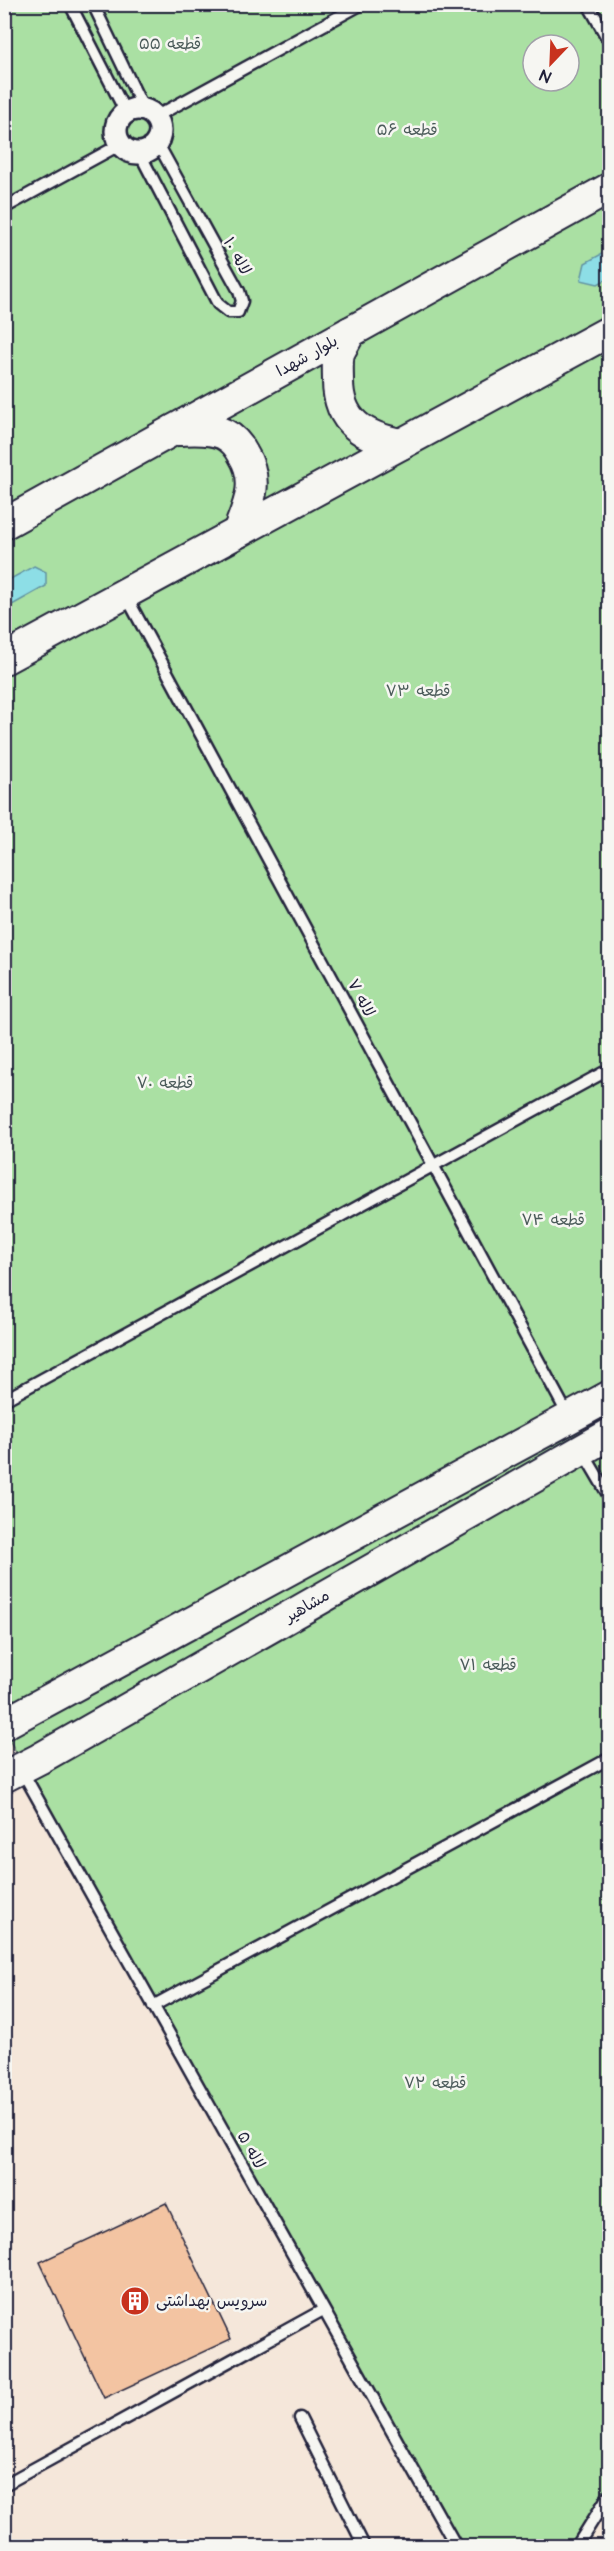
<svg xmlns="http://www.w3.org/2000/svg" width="614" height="2551" font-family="'Architects Daughter','Playpen Sans Arabic',sans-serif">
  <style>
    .green { fill: #aae0a3; stroke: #66816f; stroke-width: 1.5; fill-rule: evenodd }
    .water { fill: #8ddee6; stroke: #6293a2; stroke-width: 1.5 }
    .building { fill: #f3c4a2; stroke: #22223b; stroke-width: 1.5 }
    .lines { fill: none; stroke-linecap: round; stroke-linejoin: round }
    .lane-casing { stroke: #22223b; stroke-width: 15 }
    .street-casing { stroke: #22223b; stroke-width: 26 }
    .secondary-casing { stroke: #22223b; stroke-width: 34 }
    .lane { stroke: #f6f6f2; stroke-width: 10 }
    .street { stroke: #f6f6f2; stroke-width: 21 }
    .secondary { stroke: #f6f6f2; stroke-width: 30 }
    .labels { text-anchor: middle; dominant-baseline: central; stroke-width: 5; stroke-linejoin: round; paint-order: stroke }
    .park-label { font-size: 16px; fill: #4b5b5a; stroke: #f6f6f2 }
    .street-label { font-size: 16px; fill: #22223b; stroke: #f6f6f2 }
    .poi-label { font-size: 16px; fill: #22223b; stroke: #f6f6f2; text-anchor: start }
  </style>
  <rect width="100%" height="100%" fill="#f5e7da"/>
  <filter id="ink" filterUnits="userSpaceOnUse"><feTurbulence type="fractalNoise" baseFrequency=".0167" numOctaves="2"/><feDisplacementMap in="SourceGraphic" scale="12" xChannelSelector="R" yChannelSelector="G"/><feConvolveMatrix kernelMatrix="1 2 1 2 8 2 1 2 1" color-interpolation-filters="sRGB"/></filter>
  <g filter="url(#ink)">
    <path class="green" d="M4,5H609L610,2496L578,2546H456L5,1732ZM533,45H569V81H533Z"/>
    <g class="water">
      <path d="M609,250V278L598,284L581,280L585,263Z"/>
      <path d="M34,566L46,572V586L5,609V582Z"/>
    </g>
    <path class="building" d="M166,2203L231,2339L104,2398L40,2262Z"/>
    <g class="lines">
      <g class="lane-casing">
        <g id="lane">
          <path d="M70,4L126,113"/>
          <path d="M93,4L144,110"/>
          <path d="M588,4L610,43"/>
          <path d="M155,117L362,4"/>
          <path d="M139,152L218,304L228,312H238L242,301L239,291L157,142"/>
          <path d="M4,208L121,144"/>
          <path d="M125,594L569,1417"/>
          <path d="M4,1400L610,1069"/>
          <path d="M583,1452L610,1498"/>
          <path d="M21,1769L456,2546"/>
          <path d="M153,2006L610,1758"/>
          <path d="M300,2418L364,2546"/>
          <path d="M4,2485L323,2310"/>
          <path d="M577,2546L610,2493"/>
        </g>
      </g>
      <g class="street-casing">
        <circle id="street" cx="138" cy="131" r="22"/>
      </g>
      <g class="secondary-casing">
        <g id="secondary">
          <path d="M350,332C347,339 342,346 339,353C337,361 338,373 338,381C338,422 364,437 401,444"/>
          <path d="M174,430C189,430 209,427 224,434C232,438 239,446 243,454C260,481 249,504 238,532"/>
          <path d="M4,524L610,188"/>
          <path d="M4,659L610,331"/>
          <path d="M4,1724L610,1396"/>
          <path d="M4,1777L39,1759L610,1434"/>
        </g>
      </g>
      <use href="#lane" class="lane"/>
      <use href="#street" class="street"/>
      <use href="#secondary" class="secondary"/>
    </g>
  </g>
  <defs>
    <g id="building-disc" transform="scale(1.5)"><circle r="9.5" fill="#c8321e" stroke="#f6f6f2"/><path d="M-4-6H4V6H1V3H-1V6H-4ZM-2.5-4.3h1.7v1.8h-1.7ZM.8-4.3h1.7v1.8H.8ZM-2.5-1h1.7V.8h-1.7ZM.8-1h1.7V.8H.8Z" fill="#fff"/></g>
  </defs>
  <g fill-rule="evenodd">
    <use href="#building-disc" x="135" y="2301"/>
  </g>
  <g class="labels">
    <g class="park-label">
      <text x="170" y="44">قطعه ۵۵</text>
      <text x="407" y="130">قطعه ۵۶</text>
      <text x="418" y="691">قطعه ۷۳</text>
      <text x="165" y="1083">قطعه ۷۰</text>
      <text x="553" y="1220">قطعه ۷۴</text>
      <text x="488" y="1665">قطعه ۷۱</text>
      <text x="435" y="2083">قطعه ۷۲</text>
    </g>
    <g class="street-label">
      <text transform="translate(237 256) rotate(61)">لاله ۱۰</text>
      <text transform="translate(307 356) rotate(-29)">بلوار شهدا</text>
      <text transform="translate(361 998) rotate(62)">لاله ۷</text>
      <text transform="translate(307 1606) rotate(-30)">مشاهیر</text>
      <text transform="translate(251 2150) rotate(61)">لاله ۵</text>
    </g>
    <g class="poi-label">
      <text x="156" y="2301">سرویس بهداشتی</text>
    </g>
  </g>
  <rect width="614" height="2551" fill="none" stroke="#f6f6f2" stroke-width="24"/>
  <rect x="12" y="12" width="590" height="2527" fill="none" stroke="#22223b" stroke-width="2" filter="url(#ink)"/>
  <g transform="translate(551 63) rotate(203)"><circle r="28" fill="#f6f6f2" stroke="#a1a1a9" stroke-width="1.5"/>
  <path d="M0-4.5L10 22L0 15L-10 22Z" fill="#c8321e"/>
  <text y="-9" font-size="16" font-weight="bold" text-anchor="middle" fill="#22223b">N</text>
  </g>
</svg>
